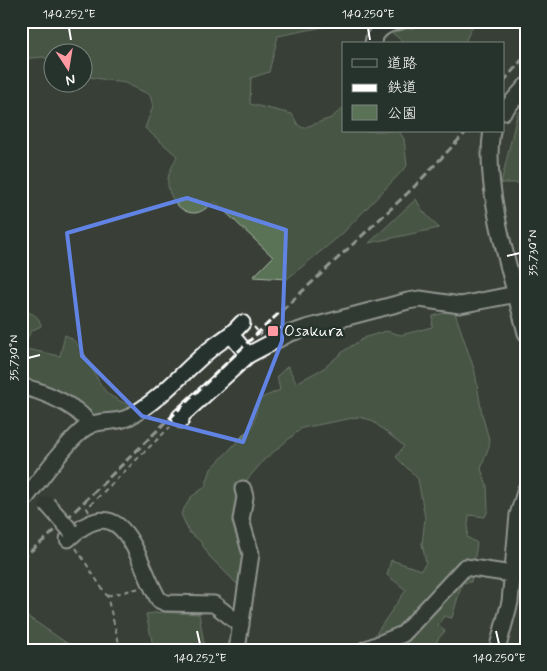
<svg xmlns="http://www.w3.org/2000/svg" width="547" height="671" font-family="Mynerve,'Klee One',sans-serif">
  <style>
    .green { fill: #5a7256; stroke: #acb8aa }
    .lines { fill: none; stroke-linecap: round; stroke-linejoin: round }
    .minor-casing { stroke: #fff; stroke-width: 19 }
    .path { stroke: #fff; stroke-width: 2; stroke-dasharray: 5 4; stroke-linecap: butt }
    .minor { stroke: #26332d; stroke-width: 15 }
    .rail { stroke: #fff; stroke-width: 3; stroke-dasharray: 8 4; stroke-linecap: butt }
    .minor-bridge-casing { stroke: #fff; stroke-width: 19; stroke-linecap: butt }
    .minor-bridge { stroke: #26332d; stroke-width: 15 }
    .marked { fill: none; stroke: #6183e4; stroke-width: 4; stroke-linejoin: round }
    .ticks { fill: none; stroke: #fff; stroke-width: 2 }
    .poi-dot { fill: #ff9aa2; stroke: #26332d; stroke-width: 2 }
    .labels { text-anchor: middle; dominant-baseline: central; stroke-width: 5; stroke-linejoin: round; paint-order: stroke }
    .poi-label { font-size: 16px; fill: #fff; stroke: #26332d; text-anchor: start }
    .neatline { fill: none; stroke: #fff; stroke-width: 2 }
    .ticks-label { font-size: 12px; text-anchor: middle; fill: #fff }
  </style>
  <rect width="100%" height="100%" fill="#393f37"/>
  <filter id="ink" filterUnits="userSpaceOnUse"><feTurbulence type="fractalNoise" baseFrequency=".02" numOctaves="2"/><feDisplacementMap in="SourceGraphic" scale="10" xChannelSelector="R" yChannelSelector="G"/><feConvolveMatrix kernelMatrix="1 2 1 2 8 2 1 2 1" color-interpolation-filters="sRGB"/></filter>
  <g filter="url(#ink)">
    <g class="green">
      <path d="M21,21H353L278,36L269,72L251,78L250,104L292,114L298,125L303,128L331,118L343,108V131H399L404,139L407,166L342,234L287,279L253,277L273,257L215,202C208,206 202,213 194,213C178,213 166,193 168,179C169,171 174,163 177,156L145,128L153,106L150,95L125,83L83,76L82,52H52V61L43,57L21,59Z"/>
      <path d="M436,21H475L464,44H406L391,32L434,24Z"/>
      <path d="M526,104V183H501L517,115Z"/>
      <path d="M416,199L422,210L439,228L369,243Z"/>
      <path d="M454,310L475,372L482,414L490,443L481,469L487,485L488,510L485,517L469,515L467,537L477,543L471,582L462,583L452,618L444,616L438,625L445,631L438,639L433,650H368C369,641 398,602 406,590L387,575L391,560L421,570L426,563L422,544L425,518L418,479L396,457L404,446L371,420L358,417L302,428L264,460L246,481L241,498L247,553L239,586L210,557L200,541L189,532L181,514L191,497L205,487L211,469L253,425L259,399L280,390L277,376L288,366L296,383L324,368L345,350L366,337L386,331L401,335L432,327L433,316Z"/>
      <path d="M25,311C34,314 39,316 41,326L31,331L22,348L60,356L65,335C85,342 93,379 108,394C114,399 128,404 136,409L96,421L21,383V312Z"/>
      <path d="M21,612L77,650H21Z"/>
      <path d="M162,612L199,614L205,650H154L146,614Z"/>
    </g>
    <g class="lines">
      <g class="minor-casing">
        <g id="minor">
          <path d="M373,44C374,30 388,23 400,21"/>
          <path d="M503,112L526,86"/>
          <path d="M492,131C482,186 512,277 526,333"/>
          <path d="M232,336L248,355L288,334L306,328L408,301L420,299L460,305L516,294"/>
          <path d="M21,387C39,389 84,408 89,426"/>
          <path d="M181,420L180,417L248,355"/>
          <path d="M21,504C37,484 68,439 88,426C100,419 116,424 129,417C161,400 185,369 213,347C226,337 231,336 242,323"/>
          <path d="M68,539C126,484 137,564 159,600L166,603L214,604L241,625"/>
          <path d="M237,650L251,554L241,520L245,497L243,489"/>
          <path d="M364,650L403,634L465,567L512,574"/>
          <path d="M497,650L510,602L518,515L526,489"/>
        </g>
      </g>
      <g class="path">
        <path d="M254,327L261,335"/>
        <path d="M89,512L87,508L170,427"/>
        <path d="M76,548L107,596L120,647"/>
        <path d="M107,596L140,588"/>
      </g>
      <use href="#minor" class="minor"/>
      <g class="rail">
        <path d="M503,82L526,55"/>
        <path d="M21,559L50,535L247,343L412,189L467,131"/>
      </g>
      <g class="minor-bridge-casing">
        <path id="minor-bridge" d="M47,504L71,531"/>
      </g>
      <use href="#minor-bridge" class="minor-bridge"/>
    </g>
  </g>
  <path d="M0 0H547V671H0ZM187,198L286,230L282,341L243,442L142,416L82,356L67,233Z" fill="#393f37" fill-opacity=".55" fill-rule="evenodd"/>
  <path class="marked" d="M187,198L286,230L282,341L243,442L142,416L82,356L67,233Z"/>
  <path class="ticks" d="M69,28L71,40M368,28L370,40M507,256L520,253M28,358L40,355M197,631L200,644M496,631L499,644"/>
  <rect class="poi-dot" x="267" y="325" width="12" height="12" rx="2.5"/>
  <g class="labels">
    <g class="poi-label">
      <text x="284" y="331">Osakura</text>
    </g>
  </g>
  <rect width="547" height="671" fill="none" stroke="#26332d" stroke-width="55"/>
  <rect x="342" y="42" width="162" height="90" fill="#26332d" stroke="#7d8581"/>
  <rect x="352" y="59" width="25" height="8" fill="#26332d" stroke="#7d8581"/>
  <text x="387" y="68" font-size="15" fill="#ffffff">道路</text>
  <rect x="352" y="84" width="25" height="8" fill="#ffffff" stroke="#7d8581"/>
  <text x="387" y="92" font-size="15" fill="#ffffff">鉄道</text>
  <rect x="352" y="105" width="25" height="15" fill="#5a7256" stroke="#7d8581"/>
  <text x="387" y="118" font-size="15" fill="#ffffff">公園</text>
  <g transform="translate(68 68) rotate(168)"><circle r="24" fill="#26332d" stroke="#7d8581"/>
  <path d="M0-4L9 19L0 12L-9 19Z" fill="#ff9aa2"/>
  <text y="-8" font-size="14" font-weight="bold" text-anchor="middle" fill="#ffffff">N</text>
  </g>
  <rect x="28" y="28" width="492" height="616" class="neatline"/>
  <g class="ticks-label">
    <text x="69" y="18">140.252°E</text>
    <text x="368" y="18">140.250°E</text>
    <text transform="translate(533 253) rotate(-90)" y="4">35.730°N</text>
    <text transform="translate(14 358) rotate(-90)" y="4">35.730°N</text>
    <text x="200" y="662">140.252°E</text>
    <text x="499" y="662">140.250°E</text>
  </g>
</svg>
